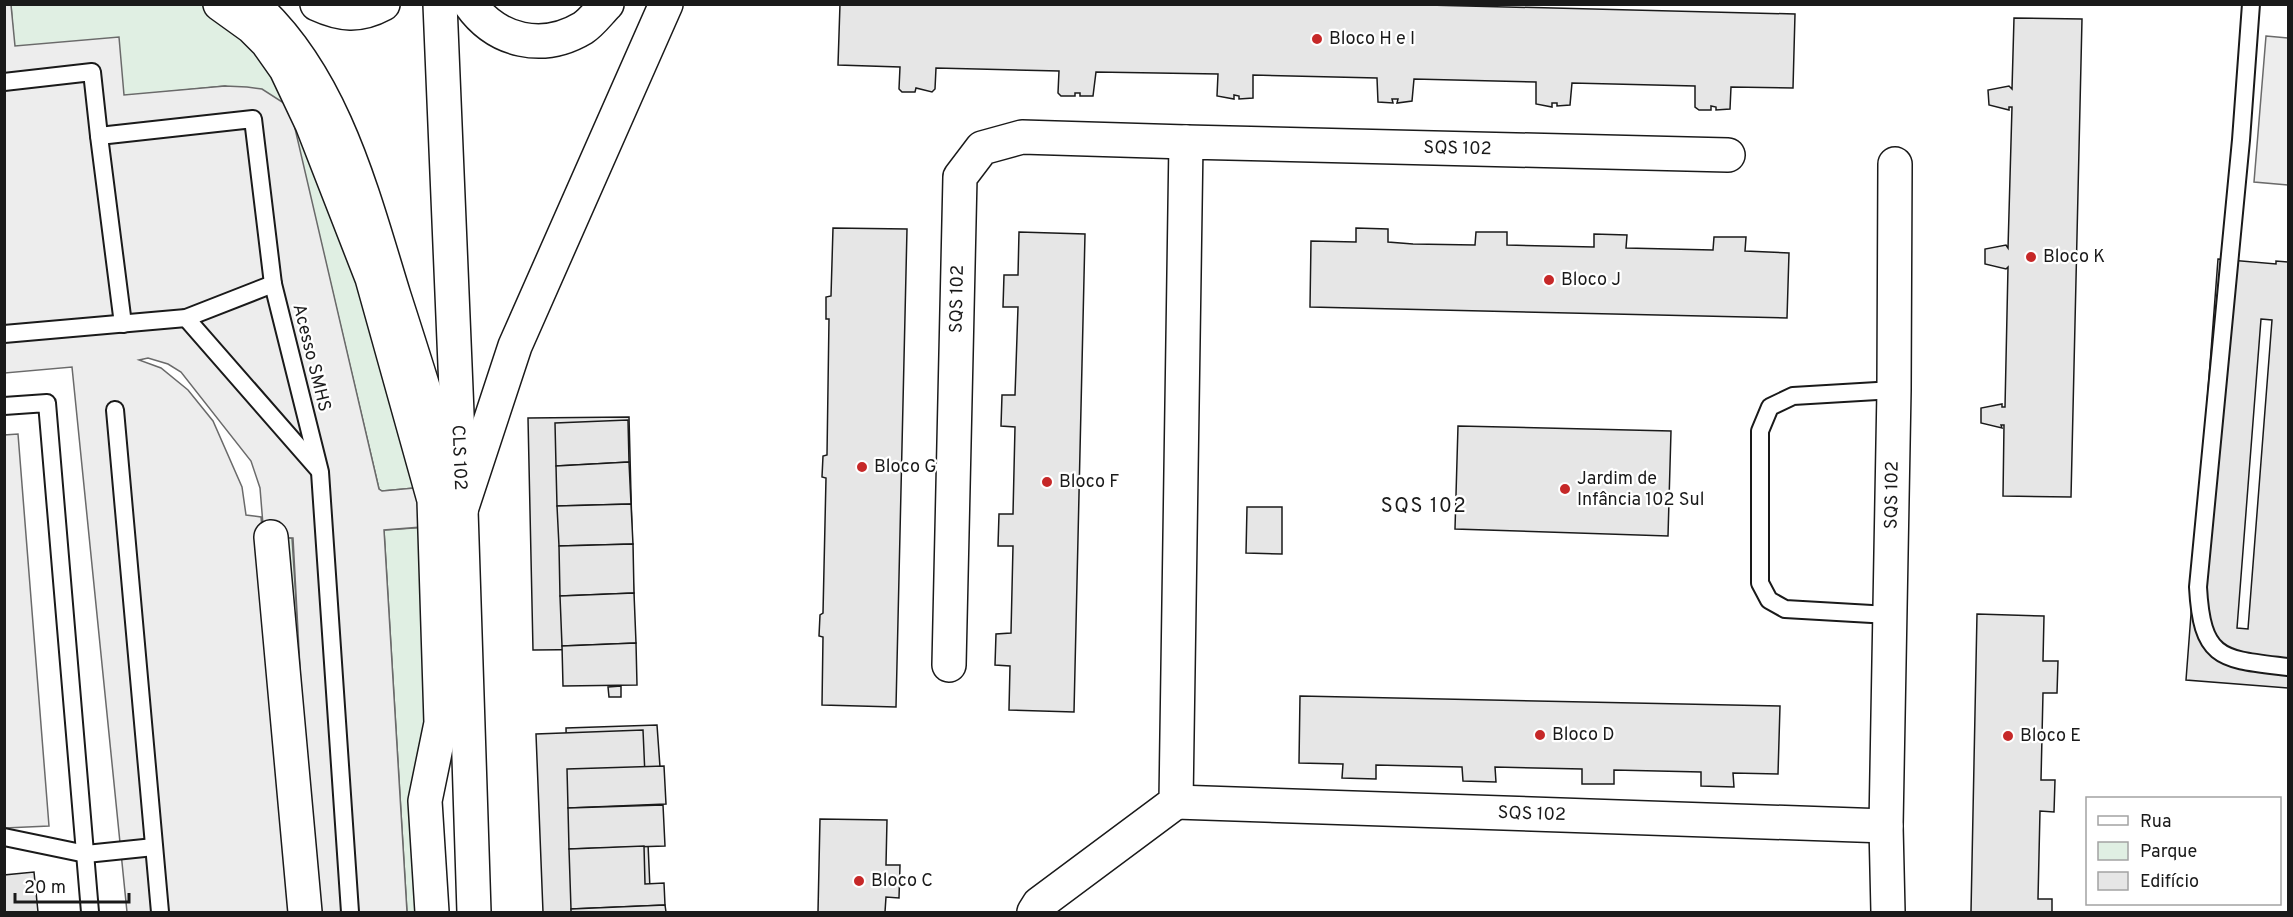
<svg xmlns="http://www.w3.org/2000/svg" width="2293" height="917" font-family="Overpass,sans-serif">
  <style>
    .green { fill: #e0efe3; stroke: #6a6a6a; stroke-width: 1.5 }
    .parking { fill: #ededed; stroke: #6a6a6a; stroke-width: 1.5 }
    .building { fill: #e6e6e6; stroke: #1a1a1a; stroke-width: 1.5; fill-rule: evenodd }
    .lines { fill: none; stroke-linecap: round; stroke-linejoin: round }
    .lane-casing { stroke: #1a1a1a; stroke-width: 20 }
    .street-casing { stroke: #1a1a1a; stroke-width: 36 }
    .secondary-casing { stroke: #1a1a1a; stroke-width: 36 }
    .primary-casing { stroke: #1a1a1a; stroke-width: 36 }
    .lane { stroke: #fff; stroke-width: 16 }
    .street { stroke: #fff; stroke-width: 33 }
    .secondary { stroke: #fff; stroke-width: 33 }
    .primary { stroke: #fff; stroke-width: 33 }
    .poi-dot { fill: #c62828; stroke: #fff; stroke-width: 2 }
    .labels { text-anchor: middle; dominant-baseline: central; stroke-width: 4.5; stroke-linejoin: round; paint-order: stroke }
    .poi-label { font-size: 18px; fill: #1a1a1a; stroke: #fff; text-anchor: start }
    .street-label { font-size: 18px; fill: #1a1a1a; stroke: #fff }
    .neighbourhood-label { font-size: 20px; letter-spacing: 1.5px; fill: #1a1a1a; stroke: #fff }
  </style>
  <rect width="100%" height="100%" fill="#fff"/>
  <g class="green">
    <path d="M11,5H208L234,22L301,113L425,487L382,491L379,489L289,107L225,86L124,96L14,46Z"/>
    <path d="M429,527L427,912H407L384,530Z"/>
    <path d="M278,537L292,538L298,632H284Z"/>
  </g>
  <g class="parking">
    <path d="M5,5H11L15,46L119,37L124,95L225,86L247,87L262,89L290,107L379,489L382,491L425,487L434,526L384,530L407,912H313L293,538L264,537L260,488L251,461L181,372L168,364L148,358L139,360L161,368L188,390L213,421L242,487L246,515L261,517L298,912H127L72,367L5,373Z"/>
    <path d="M2266,36L2288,38V185L2254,182Z"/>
    <path d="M18,434L49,826L5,828L4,435Z"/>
  </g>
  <g class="building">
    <path d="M840,4H1387L1795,14L1793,88L1731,87L1730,109L1716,110V107L1711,106V110H1699L1695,107V86L1572,83L1570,105L1557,106V103H1552V107L1536,104V82L1414,79L1412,101L1397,103L1398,99H1392L1393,103L1378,102L1377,78L1253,75V98L1239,99V96L1234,95V99L1217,96L1218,74L1096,72L1093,96H1080V93H1075V96H1061L1058,93L1059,71L936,68L935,89L932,92L916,88L915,92H902L899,89L900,67L838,65Z"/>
    <path d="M2014,18L2082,19L2071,497L2003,496L2004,425H2001L2002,428L1981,423V408L2002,404V407H2005L2008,267L2006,269L1985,264V249L2006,245L2008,248L2012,107H2009V110L1989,105L1988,90L2009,86L2012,89Z"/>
    <path d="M833,228L907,229L896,707L822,705L823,637L819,636L820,615L823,613L826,478L822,477L823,456L827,455L829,319H826V297L831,296Z"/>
    <path d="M1356,228L1388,229V242L1413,244L1475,245L1476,232H1507V245L1594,247V234L1627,235L1626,248L1713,250L1714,237H1746L1745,251L1789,253L1787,318L1310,307L1311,241L1356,242Z"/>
    <path d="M1019,232L1085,234L1074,712L1009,710L1010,666L995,665L996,634L1011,633L1013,546H998L999,514H1013L1015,427L1001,426L1002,395H1015L1018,307H1003L1004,275H1018Z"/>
    <path d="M2218,259L2276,264V261L2288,262V688L2186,680ZM2261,319L2272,320L2248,629L2237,628Z"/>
    <path d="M629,417L635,649L533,650L528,418Z"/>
    <path d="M628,420L629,462L556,466L555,423Z"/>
    <path d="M1458,426L1671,431L1668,536L1455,529Z"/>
    <path d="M629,462L631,504L557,506L556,466Z"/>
    <path d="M631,504L633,544L559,546L557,506Z"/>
    <path d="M1247,507H1282V554L1246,553Z"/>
    <path d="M633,544L634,593L560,596L559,546Z"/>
    <path d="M634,593L636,643L562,646L560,596Z"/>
    <path d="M1977,614L2044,616L2043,661H2058L2057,693H2043L2041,780H2055L2054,812L2040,811L2038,899H2052V912H1971Z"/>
    <path d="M636,643L637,685L563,686L562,646Z"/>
    <path d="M621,686V697H609L608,687Z"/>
    <path d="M1300,696L1780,706L1778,774L1733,773L1734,787L1701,786V772L1614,770V784H1582V769L1495,767L1496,782L1463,781L1462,767L1376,765V779L1342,778L1343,764L1299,763Z"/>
    <path d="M657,725L660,767L567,769L566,728Z"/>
    <path d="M643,730L651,912H543L536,734Z"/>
    <path d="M664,766L666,804L568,808L567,769Z"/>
    <path d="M663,805L665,846L569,849L568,808Z"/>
    <path d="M820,819L887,820L886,865H900L899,898L886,897L885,912H818Z"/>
    <path d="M644,846L645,884L664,883L665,905L571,909L569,849Z"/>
    <path d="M34,872L38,912H4V875Z"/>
    <path d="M665,905L666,912H571V909Z"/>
  </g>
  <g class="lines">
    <g class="lane-casing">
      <g id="lane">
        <path d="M2251,4L2241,140L2198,587C2202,661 2222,659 2288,667"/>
        <path d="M4,82L92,72L99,136L253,119L273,284L320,472L350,912"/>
        <path d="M99,136L123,324"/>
        <path d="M186,318L318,469"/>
        <path d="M4,334L186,318L273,284"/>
        <path d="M4,406L47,403L90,912"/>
        <path d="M115,410L160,912"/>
        <path d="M1889,615L1785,609L1769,600L1760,583V431L1770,407L1793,396L1894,390"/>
        <path d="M4,837L86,854L154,847"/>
      </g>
    </g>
    <g class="street-casing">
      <g id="street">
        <path d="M220,4L252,27L267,42L286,69L312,124L372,278L434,500L441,723L425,801L432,912"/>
        <path d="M271,537L305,912"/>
        <path id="s1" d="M949,665L960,177L982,148L1022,137L1186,142"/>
        <path id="s2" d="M1176,802L1886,826"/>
        <path id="s3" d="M1034,912L1039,904L1176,802L1186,142L1728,155"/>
        <path id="s4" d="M1888,912L1886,826L1894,390L1895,164"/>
      </g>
    </g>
    <g class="secondary-casing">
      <g id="secondary">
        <path id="s5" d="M440,4L461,510L474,912"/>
      </g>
    </g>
    <g class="primary-casing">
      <g id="primary">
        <path d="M252,4C334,76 363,196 394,296C417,367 439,438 461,510"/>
        <path d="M317,4C341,15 359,17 383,4"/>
        <path d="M470,4C497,42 543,52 583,28C592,22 599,12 607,4"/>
        <path d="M461,510L515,346L666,4"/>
      </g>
    </g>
    <use href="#lane" class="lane"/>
    <use href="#street" class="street"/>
    <use href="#secondary" class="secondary"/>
    <use href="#primary" class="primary"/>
  </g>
  <g class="poi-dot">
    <circle cx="1317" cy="39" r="6"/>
    <circle cx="2031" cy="257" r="6"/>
    <circle cx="1549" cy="280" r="6"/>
    <circle cx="862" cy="467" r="6"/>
    <circle cx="1047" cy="482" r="6"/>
    <circle cx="1565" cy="489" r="6"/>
    <circle cx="1540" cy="735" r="6"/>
    <circle cx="2008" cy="736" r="6"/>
    <circle cx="859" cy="881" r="6"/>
  </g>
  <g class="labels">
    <g class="poi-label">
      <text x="1329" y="39">Bloco H e I</text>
      <text x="2043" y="257">Bloco K</text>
      <text x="1561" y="280">Bloco J</text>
      <text x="874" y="467">Bloco G</text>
      <text x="1577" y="479">Jardim de<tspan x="1577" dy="21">Infância 102 Sul</tspan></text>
      <text x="1059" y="482">Bloco F</text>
      <text x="1552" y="735">Bloco D</text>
      <text x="2020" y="736">Bloco E</text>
      <text x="871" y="881">Bloco C</text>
    </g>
    <g class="street-label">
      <text stroke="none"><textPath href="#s3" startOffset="1112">SQS 102</textPath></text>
      <text stroke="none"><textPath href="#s1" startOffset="366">SQS 102</textPath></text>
      <text transform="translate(311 358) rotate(76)">Acesso SMHS</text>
      <text stroke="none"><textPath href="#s5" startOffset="454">CLS 102</textPath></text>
      <text stroke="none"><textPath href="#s4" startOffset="417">SQS 102</textPath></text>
      <text stroke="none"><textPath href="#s2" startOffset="356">SQS 102</textPath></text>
    </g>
    <g class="neighbourhood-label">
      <text x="1424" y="507">SQS 102</text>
    </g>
  </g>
  <rect width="2293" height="917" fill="none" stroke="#1a1a1a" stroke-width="12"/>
  <rect x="2086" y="797" width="195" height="108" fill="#ffffff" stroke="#a3a3a3" stroke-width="1.5"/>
  <rect x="2098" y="816" width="30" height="9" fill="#ffffff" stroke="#a3a3a3" stroke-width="1.5"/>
  <text x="2140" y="827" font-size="18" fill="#1a1a1a">Rua</text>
  <rect x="2098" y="842" width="30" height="18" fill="#e0efe3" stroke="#a3a3a3" stroke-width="1.5"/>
  <text x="2140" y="857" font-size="18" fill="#1a1a1a">Parque</text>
  <rect x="2098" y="872" width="30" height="18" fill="#e6e6e6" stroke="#a3a3a3" stroke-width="1.5"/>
  <text x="2140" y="887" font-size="18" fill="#1a1a1a">Edifício</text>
  <path d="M15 893v9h114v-9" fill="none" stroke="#1a1a1a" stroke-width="3"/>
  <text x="24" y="893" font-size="18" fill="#1a1a1a" stroke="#ffffff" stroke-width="4.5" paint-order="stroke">20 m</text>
</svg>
